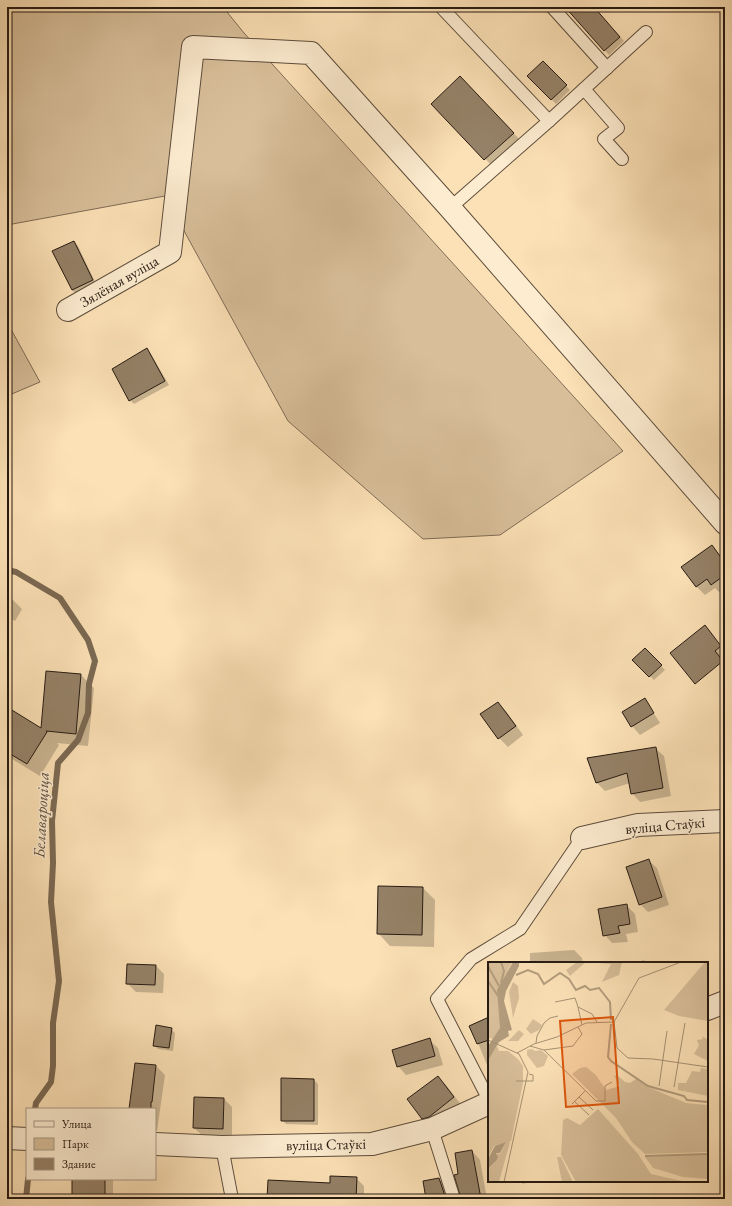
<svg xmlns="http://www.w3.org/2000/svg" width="732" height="1206" font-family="'EB Garamond',serif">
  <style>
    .green { fill: #d8bf9a; stroke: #7f6c56 }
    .shadow { fill: #0003 }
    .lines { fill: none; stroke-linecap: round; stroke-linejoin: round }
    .stream { stroke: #7b6953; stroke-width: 6 }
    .building { fill: #958167; stroke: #261a12 }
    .service-casing { stroke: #5c4c3b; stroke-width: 14 }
    .minor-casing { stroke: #5c4c3b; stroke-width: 24 }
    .tertiary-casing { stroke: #5c4c3b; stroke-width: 24 }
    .service { stroke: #fdecd0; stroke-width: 12 }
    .minor { stroke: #fdecd0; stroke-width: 22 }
    .tertiary { stroke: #fdecd0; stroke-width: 22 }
    .labels { text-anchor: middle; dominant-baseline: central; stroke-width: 3; stroke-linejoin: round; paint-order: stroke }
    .street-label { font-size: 15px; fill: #261a12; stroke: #fdecd0 }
    .water-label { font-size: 16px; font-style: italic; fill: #5e4e3d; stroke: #fdecd0 }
    .inset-river { fill: none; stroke: #b39d7e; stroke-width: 2 }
    .inset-road { fill: none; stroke: #a69174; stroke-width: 1 }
    .view { fill: #de560c; fill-opacity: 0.15; stroke: #de560c; stroke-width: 2 }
    .inset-edge { fill: none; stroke: #261a12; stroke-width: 2 }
  </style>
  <rect width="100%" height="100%" fill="#fce1b6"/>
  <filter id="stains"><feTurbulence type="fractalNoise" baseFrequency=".005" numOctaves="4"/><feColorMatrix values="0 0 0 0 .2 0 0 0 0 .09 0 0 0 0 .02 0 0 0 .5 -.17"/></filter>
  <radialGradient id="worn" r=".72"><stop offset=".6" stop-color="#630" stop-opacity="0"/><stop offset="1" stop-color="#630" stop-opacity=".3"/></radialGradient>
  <g class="green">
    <path d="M7,7H223L244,33L623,451L500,535L423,539L288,421L165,196L7,225Z"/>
    <path d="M7,322L40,382L7,396Z"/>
  </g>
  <g class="shadow">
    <path d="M566,7H593L624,41L609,55Z"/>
    <path d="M543,62L570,90L556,104L529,76Z"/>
    <path d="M472,90L526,146L498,172L432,104Z"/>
    <path d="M74,242L78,246L96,284L76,294L72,290Z"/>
    <path d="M147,350L151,354L169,385L134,404L130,400Z"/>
    <path d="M712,546L725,561V589L720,593L715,588L705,595L696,586Z"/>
    <path d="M7,597L13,600L22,609L15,621L7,617Z"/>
    <path d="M704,627L725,650V659L697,682Z"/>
    <path d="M645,649L665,670L654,680L634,660Z"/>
    <path d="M47,672L81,675L94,688L88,746L57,743L59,745L40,776L7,756V709L42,730Z"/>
    <path d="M498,703L506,711L523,735L508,747L499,738L482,714Z"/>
    <path d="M651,709L660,723L640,735L632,726L623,712Z"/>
    <path d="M655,748L664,756L671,796L640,802L632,793L630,783L605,791L597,783Z"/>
    <path d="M648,860L657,868L669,905L648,912L640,904Z"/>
    <path d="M423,888L435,900L434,947L390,946L378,933Z"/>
    <path d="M626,905L635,914L638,932L626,934L628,942L612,943L604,934Z"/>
    <path d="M574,950L582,958L583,963H530V953Z"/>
    <path d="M644,960L647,963H636Z"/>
    <path d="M156,966L164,974L163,993L136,992L127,983Z"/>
    <path d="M489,1019V1070L478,1043Z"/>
    <path d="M171,1029L175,1033L173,1051L158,1049L154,1045Z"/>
    <path d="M429,1040L438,1048L443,1065L406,1075L398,1066Z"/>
    <path d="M136,1064L156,1066L165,1075L157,1131H155V1109H130Z"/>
    <path d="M438,1077L446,1085L462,1106L432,1127L423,1118Z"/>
    <path d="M282,1079L314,1080L318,1084V1125L286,1124L282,1120Z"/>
    <path d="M224,1099L232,1107V1137L203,1136L194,1128Z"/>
    <path d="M472,1151L480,1160L487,1199H462L459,1175Z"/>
    <path d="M356,1178L364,1186V1199H268Z"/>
    <rect x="73" y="1179" width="40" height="20"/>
    <path d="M439,1179L448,1187L451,1199H433Z"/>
    <path d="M520,1181H532L523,1184Z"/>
  </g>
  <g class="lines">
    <g class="stream">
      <path d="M7,570L16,572L60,598L88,640L95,661L89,684L88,713L78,740L58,763L52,821L53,863L51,902L59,981L53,1023V1066L51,1082L36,1103L35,1109"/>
      <path d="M26,1199L28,1179"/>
    </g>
  </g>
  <g class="building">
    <path d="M565,7H594L620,37L604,51Z"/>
    <path d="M543,61L567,85L551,100L527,76Z"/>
    <path d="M460,76L514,133L484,160L431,104Z"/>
    <path d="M74,241L93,280L72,290L52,251Z"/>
    <path d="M147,348L165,381L129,401L112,369Z"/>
    <path d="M712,545L725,563V575L711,585L707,579L696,587L681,567Z"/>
    <path d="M705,625L721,646L715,651L723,661L695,684L670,653Z"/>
    <path d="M645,648L662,665L649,677L632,660Z"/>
    <path d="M46,671L81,674L76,734L46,731L47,732L27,764L7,752V707L41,728Z"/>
    <path d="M645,698L654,713L631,727L622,712Z"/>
    <path d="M498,702L516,726L498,739L480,714Z"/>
    <path d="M656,747L663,788L631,794L627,773L596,783L587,758Z"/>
    <path d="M649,859L662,897L639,905L626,867Z"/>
    <path d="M378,886L423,887L422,935L377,934Z"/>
    <path d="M627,904L630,924L618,926L620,933L603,936L598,909Z"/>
    <path d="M127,964L156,965L155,985L126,984Z"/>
    <path d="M489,1017V1040L477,1044L469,1026Z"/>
    <path d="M156,1025L172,1028L169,1048L153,1046Z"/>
    <path d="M430,1038L435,1056L397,1067L392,1050Z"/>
    <path d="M135,1063L156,1065L152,1102H151V1109H129Z"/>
    <path d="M438,1076L454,1097L429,1117L422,1119L407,1099Z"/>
    <path d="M281,1078L314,1079V1121H281Z"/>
    <path d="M194,1097L224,1098L223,1129L193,1128Z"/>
    <path d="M472,1150L481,1199H461L454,1175L458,1174L455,1153Z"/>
    <path d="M330,1176L357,1177L356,1199H267L268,1180L330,1183Z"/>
    <path d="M439,1178L446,1199H426L423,1181Z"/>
    <rect x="72" y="1179" width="33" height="20"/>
  </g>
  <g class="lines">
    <g class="service-casing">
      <g id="service">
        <path d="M441,7L549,121"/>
        <path d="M552,7L607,68"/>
        <path d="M584,89L618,128L604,139L622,159"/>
        <path d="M450,208L549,121L646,32"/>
        <path d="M489,1100L437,999L471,959L520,929L582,838"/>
        <path d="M432,1129L454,1199"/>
        <path d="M222,1147L232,1199"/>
      </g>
    </g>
    <g class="minor-casing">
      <g id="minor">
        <path d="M68,310L170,252L193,47L311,53L450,208L725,523"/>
        <path d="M582,838L638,825L725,821"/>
      </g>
    </g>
    <g class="tertiary-casing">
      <g id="tertiary">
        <path d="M707,1009L725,1002"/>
        <path d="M7,1138L27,1139"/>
        <path d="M155,1144L222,1147L372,1144L432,1129L489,1103"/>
      </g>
    </g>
    <use href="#service" class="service"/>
    <use href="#minor" class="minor"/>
    <use href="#tertiary" class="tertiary"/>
  </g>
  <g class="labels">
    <g class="street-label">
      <text transform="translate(119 281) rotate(-30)">Зялёная вуліца</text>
      <text transform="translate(665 825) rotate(-5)">вуліца Стаўкі</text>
      <text transform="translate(326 1144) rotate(-1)">вуліца Стаўкі</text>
    </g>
    <g class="water-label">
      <text transform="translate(41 815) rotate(-87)">Белавароціца</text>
    </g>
  </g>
  <g transform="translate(488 962)">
    <rect width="220" height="220" fill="#fce1b6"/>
    <path d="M0,0H24L12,24L13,67L6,78L0,75ZM89,0H134L131,13L114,20L123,2L98,0L82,14L78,8ZM217,0H220V59L191,54L176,48ZM25,20L30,24L31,36L25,56L21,30ZM45,57L54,63L51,68L43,72L38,67ZM31,68L36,72L30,79H20ZM214,74L220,78V99L206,92L211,83L209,78L215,77ZM9,84L11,89H20L30,97L35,104V121L23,179L6,184L0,196V99ZM44,87L47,89L53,88L60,94L56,104L49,106L39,93V88ZM98,105L108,113L118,128L132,124L126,114L129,113L137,120L142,121L148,117L160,125L198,141L220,143V190L157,192L144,180L128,156L84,112L92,106ZM213,106L220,107V134L190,128V121H198L204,109L212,110ZM110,147L150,192L163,212L198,220H88L73,193L75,158L79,156L92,163ZM19,179L22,180L11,220H0V208L8,199L9,191L12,192ZM220,192V217L195,215L165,206L157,195ZM69,195H73L85,220H74Z" fill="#d8bf9a"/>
    <path d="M25,0H31V4L18,29L16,39L24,68L20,69L21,74L11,80L0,99V84L12,66L9,28ZM18,180L12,191H8L10,195L8,199L0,207V197L7,184Z" fill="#b39d7e"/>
    <path class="inset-river" d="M13,0L16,9L13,21M0,4L11,24M28,13L40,8L50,12L56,22L72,11L81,17L88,28L97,24L102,28L111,26L122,40L123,58M0,19L10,34M123,62L120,95L123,99L160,124L196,134L199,138L220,140M157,194L220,192"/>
    <path class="inset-road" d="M67,40L87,36L90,45L104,52L109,60M90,45L94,63M126,60L129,86L140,96L165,97L220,105M0,78L31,92L40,110L16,220M48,81L49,74L56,61L62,56L70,54M42,84L56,88L108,139H117V124L124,120M56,88L85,84L94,72L90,65M29,91L46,82L69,75L98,61L126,60L151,16L193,0M28,119H45V113L41,112M171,124L179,69M186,125L197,61M91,135L105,148M87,140L101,153M84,142L97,129"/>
    <path class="view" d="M125,55L131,141L78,145L72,59Z"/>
    <rect width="220" height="220" class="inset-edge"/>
  </g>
  <rect width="732" height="1206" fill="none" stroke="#fce1b6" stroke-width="24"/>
  <rect x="8" y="8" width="716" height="1190" fill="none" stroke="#261a12" stroke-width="2"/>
  <rect x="12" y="12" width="708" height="1182" fill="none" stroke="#261a12"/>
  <rect x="26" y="1108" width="130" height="72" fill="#fdecd0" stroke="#a79884"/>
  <rect x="34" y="1121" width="20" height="6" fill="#fdecd0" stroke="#a79884"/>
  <text x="62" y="1128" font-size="12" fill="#261a12">Улица</text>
  <rect x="34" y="1138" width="20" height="12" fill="#d8bf9a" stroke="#a79884"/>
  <text x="62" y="1148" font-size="12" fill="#261a12">Парк</text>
  <rect x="34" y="1158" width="20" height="12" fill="#958167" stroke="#a79884"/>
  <text x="62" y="1168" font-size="12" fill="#261a12">Здание</text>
  <rect width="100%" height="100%" filter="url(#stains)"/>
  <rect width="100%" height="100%" fill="url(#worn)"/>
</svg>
